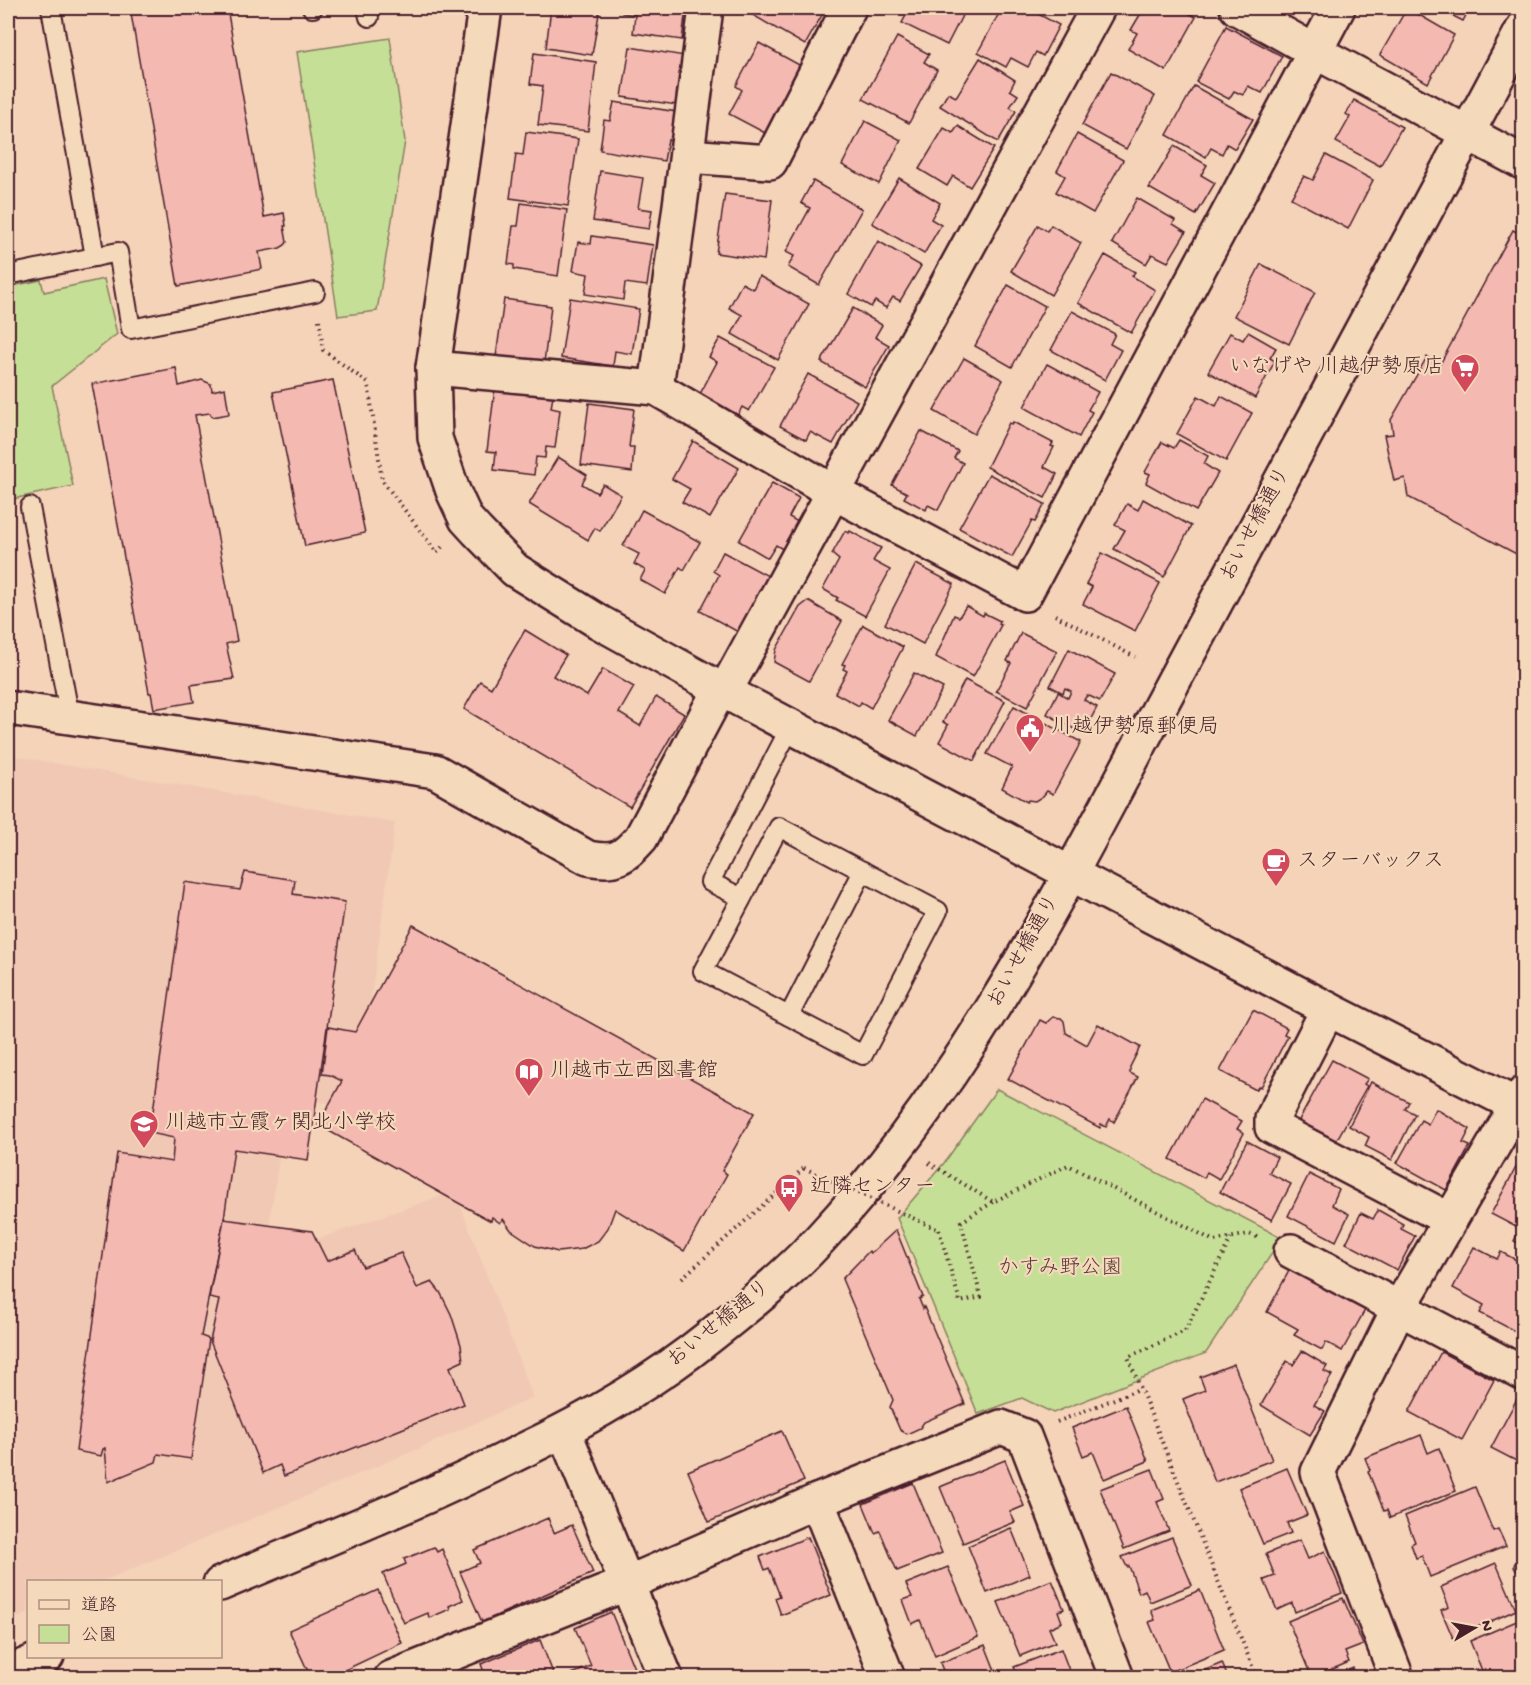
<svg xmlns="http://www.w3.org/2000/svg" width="1531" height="1685" font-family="'Gochi Hand','Klee One',sans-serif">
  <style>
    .built { fill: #f1c8b4 }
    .green { fill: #c5df96; stroke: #887f60; stroke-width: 1.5 }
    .building { fill: #f4b9b1; stroke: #4a1f2b; stroke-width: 1.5 }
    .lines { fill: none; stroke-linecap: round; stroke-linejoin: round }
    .service-casing { stroke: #4a1f2b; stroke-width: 22 }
    .minor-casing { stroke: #4a1f2b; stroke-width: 38 }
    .tertiary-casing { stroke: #4a1f2b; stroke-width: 38 }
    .path { stroke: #4a1f2b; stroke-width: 4; stroke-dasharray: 1.5 4.5; stroke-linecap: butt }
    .service { stroke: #f4d9bb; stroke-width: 18 }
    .minor { stroke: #f4d9bb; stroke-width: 33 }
    .tertiary { stroke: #f4d9bb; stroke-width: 33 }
    .path-bridge { stroke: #4a1f2b; stroke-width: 4; stroke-dasharray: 1.5 4.5; stroke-linecap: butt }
    .labels { text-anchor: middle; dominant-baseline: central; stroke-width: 4.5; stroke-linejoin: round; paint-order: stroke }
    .poi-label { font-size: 21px; fill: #4a1f2b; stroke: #f4d9bb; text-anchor: start }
    .street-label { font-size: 21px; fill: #4a1f2b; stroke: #f4d9bb }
    .park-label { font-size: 21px; fill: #5c3c3b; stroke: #f4d9bb }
  </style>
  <rect width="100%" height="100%" fill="#f4d3b9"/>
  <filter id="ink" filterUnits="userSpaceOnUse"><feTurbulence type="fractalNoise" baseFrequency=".0167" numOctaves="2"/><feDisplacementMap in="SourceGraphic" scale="12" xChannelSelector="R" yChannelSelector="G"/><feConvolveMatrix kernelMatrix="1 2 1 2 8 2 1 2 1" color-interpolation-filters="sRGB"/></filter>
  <g filter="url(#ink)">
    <path class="built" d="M8,755L395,823L356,1107L288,1098L264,1258L455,1191L533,1397L418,1449L103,1581L28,1582V1613L8,1622Z"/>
    <g class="green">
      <path d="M390,38L405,141L377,311L338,316L297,52Z"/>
      <path d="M104,279L117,334L52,386L73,486L8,500V287L41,280L44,292Z"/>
      <path d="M997,1089L1282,1238L1206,1353L1053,1413L1022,1398L978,1414L897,1218L944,1163Z"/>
    </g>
    <g class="building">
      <path d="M130,8H227L264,217L284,213L286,226H284L287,242L285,245L280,248L259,252L262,269L178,286Z"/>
      <path d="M551,8H600L592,55L546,48Z"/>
      <path d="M623,8H686L682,40L633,33L635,15L622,13Z"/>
      <path d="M755,8H826L805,45L751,14Z"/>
      <path d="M910,8H966L947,45L902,23Z"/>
      <path d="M1002,8H1027L1059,25L1043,56L1036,52L1028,67L1011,58L1006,67L978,52Z"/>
      <path d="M1144,8H1179L1196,17L1166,71L1128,49L1137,33L1131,30Z"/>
      <path d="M1407,8L1454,35L1428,83L1380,55Z"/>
      <path d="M1437,8H1470L1463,21Z"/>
      <path d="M1226,26L1282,56L1262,93L1248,86L1243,95L1234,91L1229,99L1196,82Z"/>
      <path d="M897,37L929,54L924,62L937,70L909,123L863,99Z"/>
      <path d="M759,43L803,67L767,134L729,114L742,90L736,86Z"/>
      <path d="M630,47L685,56L677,105L622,97Z"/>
      <path d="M534,53L596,62L588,131L538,125L543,86L530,84Z"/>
      <path d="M980,58L1015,80L1010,90L1018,95L1010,107L1016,111L998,142L940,106L948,93L956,97Z"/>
      <path d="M1111,72L1155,96L1126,149L1082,125Z"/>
      <path d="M1194,86L1253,119L1235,149L1227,144L1222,154L1211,148L1206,157L1167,135Z"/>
      <path d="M1354,100L1402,127L1380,166L1336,142L1350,117L1346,114Z"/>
      <path d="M614,102L677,112L673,141L668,140L664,161L600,150L604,120L610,121Z"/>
      <path d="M865,121L901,140L879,184L842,165Z"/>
      <path d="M958,126L994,148L970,187L953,176L947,186L919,169L944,128L953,133Z"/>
      <path d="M526,132L578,139L568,206L510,198L516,154L523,155Z"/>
      <path d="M1077,134L1123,160L1093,213L1056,192L1065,176L1057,171Z"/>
      <path d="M1174,146L1207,165L1201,175L1215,183L1196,215L1149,188Z"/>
      <path d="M1326,155L1373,180L1348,229L1291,198L1304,176L1313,180Z"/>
      <path d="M600,171L643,178L638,208L652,210L649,229L593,221Z"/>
      <path d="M899,178L940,203L931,219L941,225L924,254L872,223Z"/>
      <path d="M813,181L862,209L819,285L788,267L794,256L786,252L810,208L801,203Z"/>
      <path d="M725,194L772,200L764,260L716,253Z"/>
      <path d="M1137,198L1175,220L1173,224L1186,232L1168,262L1152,254L1146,264L1112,243Z"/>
      <path d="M521,203L567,210L558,276L514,269V265L508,264L513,226H518Z"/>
      <path d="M1038,225L1047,231L1051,225L1081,243L1051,295L1011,271Z"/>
      <path d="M1513,230L1524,236V558L1408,497L1405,478L1394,481L1384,435L1393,434L1391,420L1427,357L1439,366Z"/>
      <path d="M592,236L653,245L647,286L625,283L623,300L585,294L588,274L573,271L578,242L591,244Z"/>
      <path d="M878,241L921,266L900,301L893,297L886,308L875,301L871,307L848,294Z"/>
      <path d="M1105,255L1135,272L1132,276L1155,290L1131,333L1078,303Z"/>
      <path d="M1261,264L1315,292L1289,344L1234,316Z"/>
      <path d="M759,276L809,304L778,360L732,334L742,315L729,308L742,283L753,289Z"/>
      <path d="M1008,285L1045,306L1012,367L975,346Z"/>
      <path d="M570,298L639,309L632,354L615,351L613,366L561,358Z"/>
      <path d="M504,299L551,306L544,363L496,357Z"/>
      <path d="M853,308L882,325L875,337L889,345L865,387L821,362Z"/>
      <path d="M1072,311L1115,334L1110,344L1121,350L1105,380L1051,350Z"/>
      <path d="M1248,332L1276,348L1270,358L1275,361L1255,398L1208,372L1230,333L1243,340Z"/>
      <path d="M720,338L774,367L749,411L742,407L738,415L700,394L717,362L709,357Z"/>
      <path d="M964,358L1003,380L974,434L934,411Z"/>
      <path d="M1047,364L1098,392L1088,410L1092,412L1079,437L1024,407Z"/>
      <path d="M176,368L179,386L202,380L211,384L212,391L225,388L229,414L212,417L210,413L195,415L237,641L226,644L234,679L191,685L194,702L154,709L151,693H149L92,384Z"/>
      <path d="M808,374L857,401L833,444L810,432L806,440L780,426Z"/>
      <path d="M333,380L365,533L305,546L273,392Z"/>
      <path d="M495,388L553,396L551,408L560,410L555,448L546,447L545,458L536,457L534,475L494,470L496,452L487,451Z"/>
      <path d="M1198,396L1216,406L1221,396L1252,413L1226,461L1177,434Z"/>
      <path d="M589,403L634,409L629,447H634L632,472L581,465Z"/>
      <path d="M1013,422L1053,443L1051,446L1054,447L1044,467L1057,474L1045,498L987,467L1009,423L1012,424Z"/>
      <path d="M921,431L958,451L954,458L963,463L938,510L928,505L926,510L904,498L907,493L892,485Z"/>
      <path d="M1179,440L1208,456L1204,464L1218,473L1196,511L1146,483L1150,474L1145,472L1162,442L1174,448Z"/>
      <path d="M693,441L739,468L710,518L682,502L690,489L672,479Z"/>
      <path d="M558,457L587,475L582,484L597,493L603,484L621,495L600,531L595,528L588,540L529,504Z"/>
      <path d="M989,474L1045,504L1035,522L1032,521L1012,557L959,528Z"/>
      <path d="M772,483L799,498L789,517L800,523L784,550L776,545L768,558L739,541Z"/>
      <path d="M1143,499L1191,526L1164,577L1114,549L1125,530L1115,525L1127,504L1138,510Z"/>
      <path d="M642,510L700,542L684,570L680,567L665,594L640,580L645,570L634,564L639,554L623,546Z"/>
      <path d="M845,531L849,533L850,531L881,548L873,561L890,570L865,616L836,600L838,598L823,589L839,560L832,554Z"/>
      <path d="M723,552L770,577L740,633L700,611L719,575L713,571Z"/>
      <path d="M1102,553L1160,583L1135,631L1083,604L1092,587L1086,584Z"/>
      <path d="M916,564L954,584L923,644L885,624Z"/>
      <path d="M808,601L842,621L809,681L774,662L776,650L800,607Z"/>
      <path d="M966,606L983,616L984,613L1000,621L999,624L1001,625L973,677L936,657L954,615L959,617Z"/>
      <path d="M863,625L903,647L871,708L861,702L859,706L835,693L847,671L843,669L845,665L842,664Z"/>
      <path d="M525,630L566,655L553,676L587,696L603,669L634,687L619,713L640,726L656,697L684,714L630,807L464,709L480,681L491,688Z"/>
      <path d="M1021,633L1057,651L1027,707L996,691L1011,663L1007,661Z"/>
      <path d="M1069,649L1115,674L1100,701L1087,695L1084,700L1097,707L1083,734L1047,714L1058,692L1068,698L1071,691L1065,688L1063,693L1050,686Z"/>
      <path d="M914,673L943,688L917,736L888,720Z"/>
      <path d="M965,680L1005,701L974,761L939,742L948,725L943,722Z"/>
      <path d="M1014,706L1081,742L1053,794L1047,791L1043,796L1035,801L1028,800L1027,802L1002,788L1012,767L987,754Z"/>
      <path d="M245,872L295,880L293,894L345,902L308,1160L234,1149L224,1219L201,1336L209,1339L191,1459L158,1454L156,1462L108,1482L105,1448L103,1449L101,1456L76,1451L117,1153L172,1162L174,1138L150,1133L185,882L240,890Z"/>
      <path d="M413,925L754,1113L722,1171L727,1174L684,1251L615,1209L608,1228L598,1241L582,1249L558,1252L535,1246L511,1230L503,1219L500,1223L492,1217L491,1221L318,1125L342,1081L330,1075L322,1074L328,1027L355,1032Z"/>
      <path d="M1253,1010L1287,1028L1284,1034L1288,1036L1261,1087L1259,1086L1256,1090L1220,1071Z"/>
      <path d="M1053,1017L1061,1018L1064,1021L1066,1033L1087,1045L1098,1024L1140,1047L1130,1067V1073L1138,1077L1114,1122L1110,1119L1106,1127L1101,1124L1100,1128L1008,1079L1040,1020L1046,1023Z"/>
      <path d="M1332,1060L1368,1079L1364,1084L1367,1086L1336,1141L1334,1140L1332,1145L1298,1122Z"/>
      <path d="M1371,1082L1409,1102L1405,1109L1415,1114L1392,1160L1365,1146L1369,1137L1349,1126Z"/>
      <path d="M1202,1099L1242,1121L1237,1129L1244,1133L1219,1179L1207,1172L1204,1178L1170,1159Z"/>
      <path d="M1436,1109L1470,1129L1463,1143L1470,1146L1446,1190L1397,1163L1421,1120L1428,1124Z"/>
      <path d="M1247,1141L1277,1157L1269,1173L1291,1184L1272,1220L1220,1192Z"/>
      <path d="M1519,1162L1524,1164V1246L1514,1241L1520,1229L1491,1214Z"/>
      <path d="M1309,1174L1339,1189L1332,1205L1349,1214L1336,1241L1288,1216Z"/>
      <path d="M1378,1210L1403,1224L1401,1229L1415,1236L1397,1270L1346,1243L1361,1213L1373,1219Z"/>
      <path d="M224,1219L312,1231L327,1261L355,1250L363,1267L401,1253L417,1288L432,1282L440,1292L451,1314L461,1345L463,1361L450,1367L464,1404L284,1476L280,1465L263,1473L210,1341L219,1300L209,1298Z"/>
      <path d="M896,1230L923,1297L919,1299L923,1309L924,1307L965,1404L924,1422L920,1428L907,1434L900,1430L890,1407L893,1400L842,1279L869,1251L871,1253Z"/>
      <path d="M1474,1247L1497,1259L1501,1252L1524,1264V1336L1480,1313L1484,1305L1453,1288Z"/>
      <path d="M1290,1269L1365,1310L1342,1351L1326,1342L1322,1350L1294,1335L1298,1329L1267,1312Z"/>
      <path d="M1302,1351L1327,1366L1324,1371L1332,1375L1314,1405L1325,1411L1310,1435L1261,1405L1287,1361L1293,1365Z"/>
      <path d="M1441,1352L1494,1380L1462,1440L1409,1412Z"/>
      <path d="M1234,1364L1272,1460L1215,1482L1183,1399L1205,1390L1200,1377Z"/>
      <path d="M1520,1393L1524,1395V1465L1491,1448Z"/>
      <path d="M1126,1406L1148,1461L1104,1479L1093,1452L1083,1456L1072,1428Z"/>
      <path d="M782,1431L804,1481L709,1522L688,1471Z"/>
      <path d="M1421,1435L1428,1453L1439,1448L1456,1491L1390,1518L1387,1510L1384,1511L1368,1471L1370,1470L1365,1458Z"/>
      <path d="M1005,1460L1024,1506L1010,1512L1015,1522L963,1543L940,1487Z"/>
      <path d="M1287,1468L1307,1515L1287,1523L1291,1533L1263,1544L1239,1488Z"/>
      <path d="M1152,1469L1164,1499L1157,1502L1169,1531L1124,1549L1100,1489Z"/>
      <path d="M913,1483L942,1553L897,1571L880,1531L875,1533L863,1504Z"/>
      <path d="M1475,1487L1493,1531L1498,1529L1506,1546L1430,1577L1422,1556L1416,1558L1411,1544L1415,1542L1405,1516Z"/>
      <path d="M548,1518L554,1533L572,1525L593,1573L482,1622L460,1572L480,1563L474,1550Z"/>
      <path d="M1011,1528L1030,1575L987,1593L968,1546Z"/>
      <path d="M808,1537L831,1595L781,1615L775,1598L780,1596L769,1568L765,1570L760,1557Z"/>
      <path d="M1172,1537L1192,1585L1150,1602L1145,1590L1139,1593L1129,1566L1127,1567L1122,1557Z"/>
      <path d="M1300,1540L1308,1559L1325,1551L1342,1593L1295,1612L1292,1603L1277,1610L1264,1580L1275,1576L1266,1554Z"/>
      <path d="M434,1547L437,1552L442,1549L463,1600L449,1606L450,1609L429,1618L428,1613L404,1623L383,1574L406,1564L404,1559Z"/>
      <circle cx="1519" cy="1566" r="5"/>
      <path d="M1496,1563L1516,1610L1453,1638L1441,1610L1449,1607L1441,1587Z"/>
      <path d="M948,1567L978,1637L935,1656L920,1620L912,1624L903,1600L912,1597L906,1584Z"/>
      <path d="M1052,1580L1064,1609L1058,1611L1062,1622L1049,1628L1055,1642L1020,1656L998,1602Z"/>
      <path d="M378,1590L402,1643L328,1678H311L289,1630Z"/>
      <path d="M1200,1590L1224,1650L1170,1672L1149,1622L1155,1620L1151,1610Z"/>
      <path d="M1343,1598L1363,1645L1345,1652L1349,1662L1312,1678L1288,1621Z"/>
      <path d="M611,1612L638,1678H574L572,1674L591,1666L575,1628Z"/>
      <path d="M1519,1620L1524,1631V1675L1517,1678H1485L1470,1641Z"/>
      <path d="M540,1640L555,1678H486L481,1664Z"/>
      <path d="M985,1645L998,1678H946L940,1663Z"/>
      <path d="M1061,1649L1072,1678H1019L1014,1667Z"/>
      <path d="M1222,1663L1228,1678H1187Z"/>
      <path d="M1353,1668L1357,1678H1332Z"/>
    </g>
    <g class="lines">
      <g class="service-casing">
        <g id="service">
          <path d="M51,8L95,257"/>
          <path d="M312,8H313"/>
          <path d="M367,8L369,17"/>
          <path d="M8,275L118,252L131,329L315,292"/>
          <path d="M30,507L70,718"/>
          <path d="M742,898L703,971L863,1055L938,911L779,827L742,898L710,882L791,726"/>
          <path d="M789,1016L863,871"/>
        </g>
      </g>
      <g class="minor-casing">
        <g id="minor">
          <path d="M485,8L433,368L435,438L453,491L466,519L477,531L515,570L599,622L720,689L1328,1009L1524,1109"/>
          <path d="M1237,8L1314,51L1524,163"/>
          <path d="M687,156L770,162L849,8"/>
          <path d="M433,368L656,388L833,492L1025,594L1338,8"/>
          <path d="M656,388L706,8"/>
          <path d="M725,691L1098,8"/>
          <path d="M8,708L435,771L588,858C616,863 622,859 641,838L720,689"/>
          <path d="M1328,1009L1272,1119V1127L1450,1220"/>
          <path d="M1291,1251L1524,1374"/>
          <path d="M564,1431L666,1678"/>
          <path d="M817,1501L888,1678"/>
          <path d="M391,1678L628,1583L817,1501L1001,1427L1024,1436L1117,1678"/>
          <path d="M1397,1678L1318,1472L1398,1310L1524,1093"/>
        </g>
      </g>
      <g class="tertiary-casing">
        <g id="tertiary">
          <path d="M220,1584C321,1541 423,1501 520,1452C587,1420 651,1384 709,1337C747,1307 787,1275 820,1239C977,1071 1076,861 1185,660C1298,450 1411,239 1524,27"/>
          <path d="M8,1673L47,1656"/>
        </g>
      </g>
      <g class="path">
        <path d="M319,320L323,350L368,383L382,480L437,553L442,547"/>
        <path d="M1055,615L1135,657"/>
        <path d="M929,1163L993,1202L1068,1165L1214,1241L1249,1234L1259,1238"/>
        <path d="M939,1230L960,1302L981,1297L961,1222L993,1202"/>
        <path d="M1231,1238L1185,1331L1128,1357L1257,1678"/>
        <path d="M682,1278L804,1168"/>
        <path d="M1057,1422L1139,1389"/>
      </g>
      <use href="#service" class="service"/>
      <use href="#minor" class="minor"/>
      <use href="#tertiary" class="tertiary"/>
      <path class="path-bridge" d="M804,1168L939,1230"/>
    </g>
  </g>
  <defs>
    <g id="supermarket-pin" transform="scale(1.5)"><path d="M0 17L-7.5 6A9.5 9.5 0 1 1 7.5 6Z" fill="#d1495b" stroke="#f4d9bb"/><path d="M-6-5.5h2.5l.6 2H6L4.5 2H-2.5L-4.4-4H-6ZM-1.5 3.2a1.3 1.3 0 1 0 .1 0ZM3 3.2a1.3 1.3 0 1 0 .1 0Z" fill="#fff"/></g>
    <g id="civic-pin" transform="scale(1.5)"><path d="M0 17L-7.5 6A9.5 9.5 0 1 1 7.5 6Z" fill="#d1495b" stroke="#f4d9bb"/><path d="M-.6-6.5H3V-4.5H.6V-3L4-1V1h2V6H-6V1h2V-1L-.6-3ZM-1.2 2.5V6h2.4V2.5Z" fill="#fff"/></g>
    <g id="cafe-pin" transform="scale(1.5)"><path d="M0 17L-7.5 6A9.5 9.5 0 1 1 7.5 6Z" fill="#d1495b" stroke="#f4d9bb"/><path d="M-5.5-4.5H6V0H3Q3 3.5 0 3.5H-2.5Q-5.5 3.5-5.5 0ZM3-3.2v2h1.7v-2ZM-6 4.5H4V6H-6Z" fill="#fff"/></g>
    <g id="library-pin" transform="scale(1.5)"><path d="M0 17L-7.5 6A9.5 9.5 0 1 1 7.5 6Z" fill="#d1495b" stroke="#f4d9bb"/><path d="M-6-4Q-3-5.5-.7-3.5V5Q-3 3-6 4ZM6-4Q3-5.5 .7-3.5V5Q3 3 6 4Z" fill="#fff"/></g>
    <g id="school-pin" transform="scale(1.5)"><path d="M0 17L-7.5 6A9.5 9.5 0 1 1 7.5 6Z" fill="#d1495b" stroke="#f4d9bb"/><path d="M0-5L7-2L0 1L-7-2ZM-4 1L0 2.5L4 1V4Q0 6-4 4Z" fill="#fff"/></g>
    <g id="bus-pin" transform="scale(1.5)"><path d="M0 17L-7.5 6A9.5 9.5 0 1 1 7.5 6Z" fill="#d1495b" stroke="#f4d9bb"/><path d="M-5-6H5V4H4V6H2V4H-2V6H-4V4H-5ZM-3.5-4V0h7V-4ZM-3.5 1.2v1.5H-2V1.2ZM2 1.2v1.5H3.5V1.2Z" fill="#fff"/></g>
  </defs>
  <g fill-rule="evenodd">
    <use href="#supermarket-pin" x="1465" y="368"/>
    <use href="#civic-pin" x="1030" y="728"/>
    <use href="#cafe-pin" x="1276" y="862"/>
    <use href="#library-pin" x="529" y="1072"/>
    <use href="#school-pin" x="144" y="1124"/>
    <use href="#bus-pin" x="789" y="1188"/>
  </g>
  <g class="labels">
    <g class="poi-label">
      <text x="1444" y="368" text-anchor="end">いなげや 川越伊勢原店</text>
      <text x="1051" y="728">川越伊勢原郵便局</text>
      <text x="1297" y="862">スターバックス</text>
      <text x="550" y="1072">川越市立西図書館</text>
      <text x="165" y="1124">川越市立霞ヶ関北小学校</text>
      <text x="810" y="1188">近隣センター</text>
    </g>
    <g class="street-label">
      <text transform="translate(1257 525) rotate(-62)">おいせ橋通り</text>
      <text transform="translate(1025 952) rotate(-61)">おいせ橋通り</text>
      <text transform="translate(720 1325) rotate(-39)">おいせ橋通り</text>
    </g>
    <g class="park-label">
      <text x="1060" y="1269">かすみ野公園</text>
    </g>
  </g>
  <rect width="1531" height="1685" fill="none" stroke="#f4d9bb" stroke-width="30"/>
  <rect x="15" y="15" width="1501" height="1655" fill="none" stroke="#4a1f2b" stroke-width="2" filter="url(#ink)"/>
  <rect x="27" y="1580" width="195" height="78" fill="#f4d9bb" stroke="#b08f81" stroke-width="1.5"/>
  <rect x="39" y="1600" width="30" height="9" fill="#f4d9bb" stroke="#b08f81" stroke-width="1.5"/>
  <text x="81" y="1610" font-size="18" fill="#4a1f2b">道路</text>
  <rect x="39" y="1625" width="30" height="18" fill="#c5df96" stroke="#b08f81" stroke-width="1.5"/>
  <text x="81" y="1640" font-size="18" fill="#4a1f2b">公園</text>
  <g transform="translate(1474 1628) rotate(80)" stroke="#f4d9bb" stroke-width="4.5" paint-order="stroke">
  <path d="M0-4.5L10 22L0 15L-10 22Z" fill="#4a1f2b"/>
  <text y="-9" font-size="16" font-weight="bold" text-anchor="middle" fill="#4a1f2b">N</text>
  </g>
</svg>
